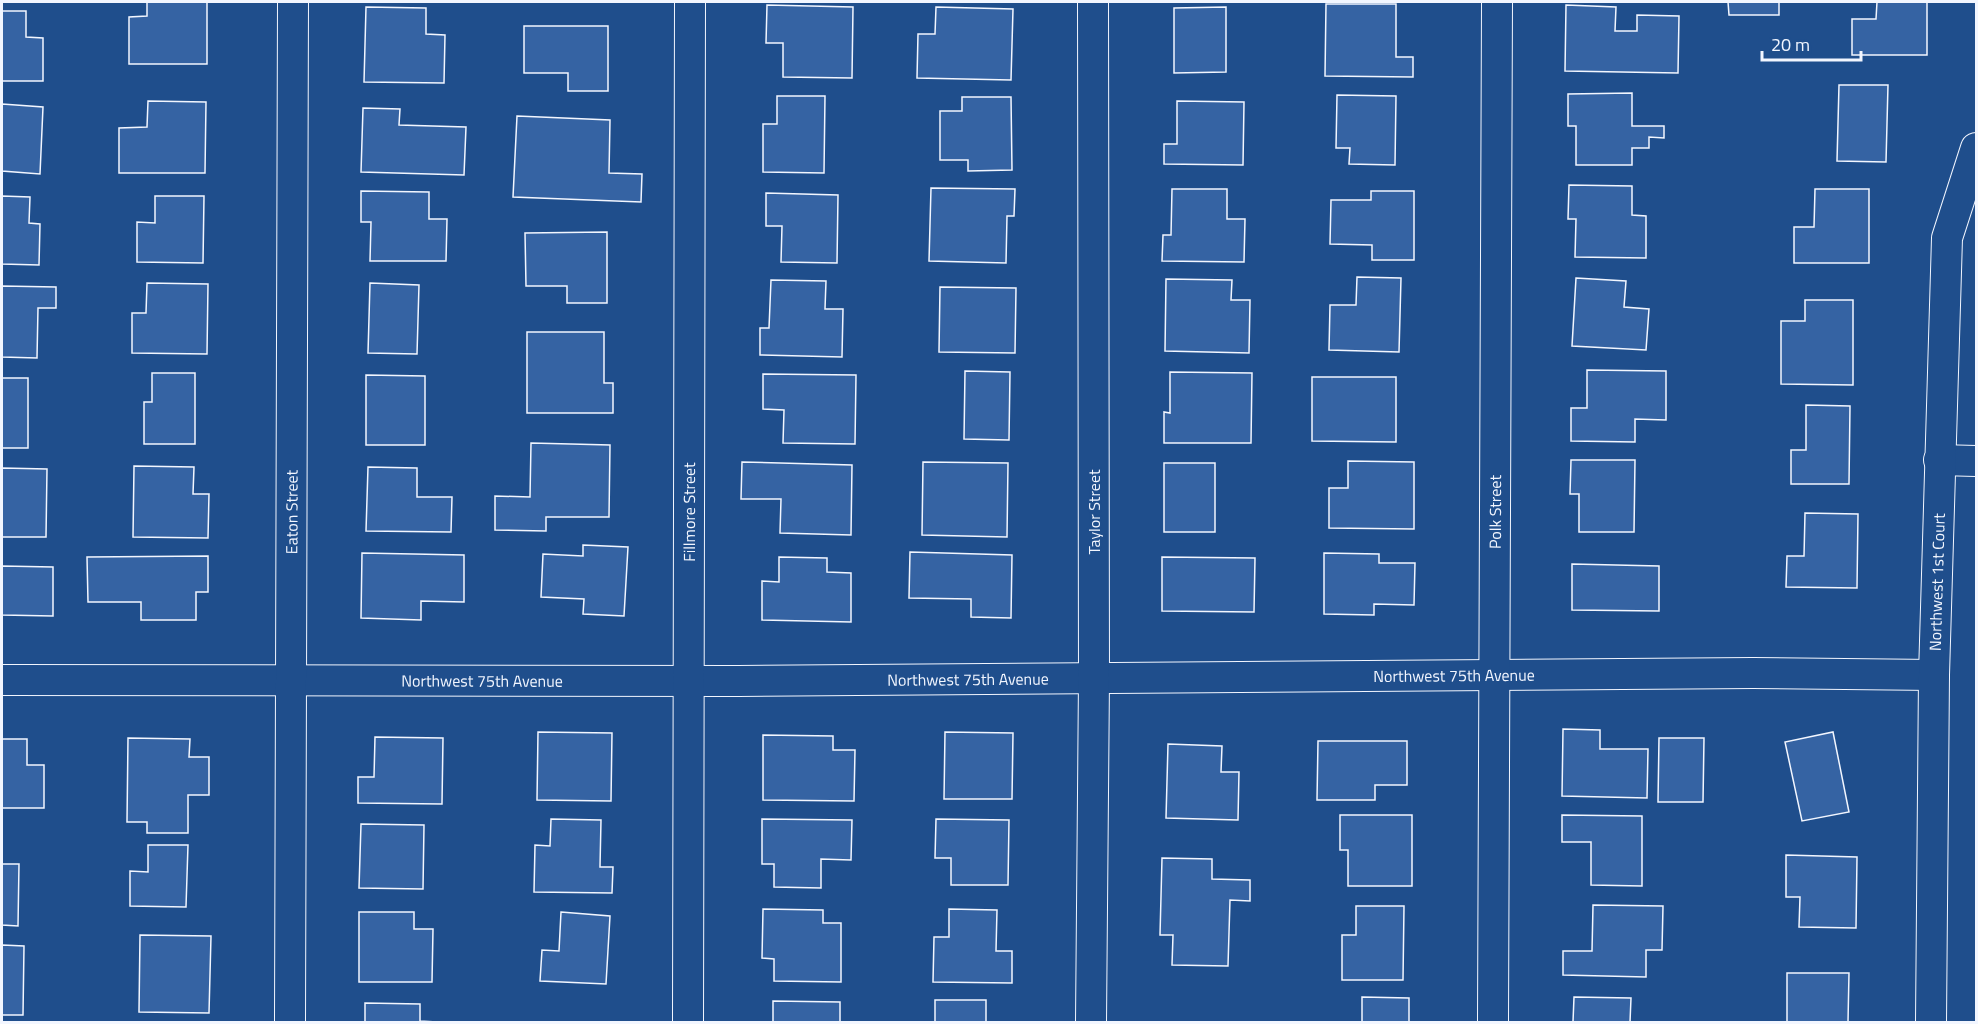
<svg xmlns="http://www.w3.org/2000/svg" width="1978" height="1024" font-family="'Titillium Web',sans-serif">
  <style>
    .building { fill: #3563a3; stroke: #f2f6ff; stroke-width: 1.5 }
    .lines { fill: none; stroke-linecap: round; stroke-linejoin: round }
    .street-casing { stroke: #f2f6ff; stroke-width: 32 }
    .street { stroke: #1f4e8c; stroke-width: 30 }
    .labels { text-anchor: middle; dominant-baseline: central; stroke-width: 4.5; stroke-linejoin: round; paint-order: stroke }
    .street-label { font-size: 16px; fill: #f2f6ff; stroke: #1f4e8c }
  </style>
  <rect width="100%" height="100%" fill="#1f4e8c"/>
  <g class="building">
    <path d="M147,2H207V64H129V17L147,16Z"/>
    <path d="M1728,2H1779V15H1729Z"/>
    <path d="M1877,2H1927V55H1852V19H1876Z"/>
    <path d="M1326,4H1396V57H1413V77L1325,76Z"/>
    <path d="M767,5L853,7L852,78L783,77V43H766Z"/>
    <path d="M1566,5L1616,7L1615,31H1637V15L1679,16L1678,73L1565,71Z"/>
    <path d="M366,7L426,8V34L445,35L444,83L364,82Z"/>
    <path d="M936,7L1013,9L1011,80L917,78L918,34H935Z"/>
    <path d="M1226,7V72L1174,73V8Z"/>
    <path d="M2,11H26V37L43,38V81H2Z"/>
    <path d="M524,26H608V91H568V73H524Z"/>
    <path d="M1839,85H1888L1886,162L1837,161Z"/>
    <path d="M1632,93V126H1664V138L1649,137V148H1632V165H1576V126H1568V94Z"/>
    <path d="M1337,95L1396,96L1395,165L1349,164L1350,148H1336Z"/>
    <path d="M777,96H825L824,173L763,172V124H777Z"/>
    <path d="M962,97H1011L1012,170L968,171V160H940V111H962Z"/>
    <path d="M148,101L206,102L205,173H119V128L147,127Z"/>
    <path d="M1177,101L1244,102L1243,165L1164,164V144H1177Z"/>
    <path d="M2,104L43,107L40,174L2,171Z"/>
    <path d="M363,108L400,109L399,125L466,127L464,175L361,172Z"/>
    <path d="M517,116L610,120L609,173L642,174L641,202L513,197Z"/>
    <path d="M1569,185L1632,186V215L1646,216V258L1575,257L1576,219H1568Z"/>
    <path d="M931,188L1015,189L1014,216H1007L1006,263L929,261Z"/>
    <path d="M1172,189H1227V219H1245L1244,262L1162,261L1163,235H1171Z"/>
    <path d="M1815,189H1869V263H1794V227H1814Z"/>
    <path d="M361,191L429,192V219H447L446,261H370L371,222H361Z"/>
    <path d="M1371,191H1414V260H1372V245L1330,244L1331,200H1371Z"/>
    <path d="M766,193L838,195L837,263L781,262L782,226H766Z"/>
    <path d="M2,196L30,197L29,223L40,224L39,265L2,264Z"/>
    <path d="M155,196H204L203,263L137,262V222L155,223Z"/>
    <path d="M607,232V303H567V286H526L525,233Z"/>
    <path d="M1357,277L1401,278L1399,352L1329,350L1330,305H1356Z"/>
    <path d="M1576,278L1626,281L1624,307L1649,309L1646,350L1572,346Z"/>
    <path d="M1166,279L1232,280L1231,300H1250L1249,353L1165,351Z"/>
    <path d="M771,280L826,281L825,309H843L842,357L760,355V328H769Z"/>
    <path d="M147,283L208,284L207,354L132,353V313H146Z"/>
    <path d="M370,283L419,285L417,354L368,353Z"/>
    <path d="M2,286L56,287V308H38L37,358L2,357Z"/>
    <path d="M940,287L1016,288L1015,353L939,352Z"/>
    <path d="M1805,300H1853V385L1781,384V321H1805Z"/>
    <path d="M527,332H604V383H613V413H527Z"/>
    <path d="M1587,370L1666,371V420L1635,419V442L1571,441V408H1587Z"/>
    <path d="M965,371L1010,372L1009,440L964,439Z"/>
    <path d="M1170,372L1252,373L1251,443H1164V412L1170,413Z"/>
    <path d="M152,373H195V444H144V402H152Z"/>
    <path d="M763,374L856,375L855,444L783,443L784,410L763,409Z"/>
    <path d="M366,375L425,376V445H366Z"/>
    <path d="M1312,377H1396V442L1312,441Z"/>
    <rect x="2" y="378" width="26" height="70"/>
    <path d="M1806,405L1850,406L1849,484H1791V450H1806Z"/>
    <path d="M531,443L610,445L609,517H546V531L495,530V496L530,497Z"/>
    <path d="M1571,460H1635L1634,532H1579V494H1570Z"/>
    <path d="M1348,461L1414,462V529L1329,528V488H1348Z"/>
    <path d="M742,462L852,465L851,535L780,533L781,499H741Z"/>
    <path d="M923,462L1008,463L1007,537L922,535Z"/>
    <rect x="1164" y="463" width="51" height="69"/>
    <path d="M134,466L194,467L193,494H209L208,538L133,537Z"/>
    <path d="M368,467L417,468V497H452L451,532L366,531Z"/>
    <path d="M2,468L47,469L46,537H2Z"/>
    <path d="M1805,513L1858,514L1857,588L1786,587L1787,556H1804Z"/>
    <path d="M583,545L628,547L624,616L583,614L584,599L541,597L543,554L583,556Z"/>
    <path d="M910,552L1012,555L1011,618L971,617V599L909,598Z"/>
    <path d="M362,553L464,555V602L421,601V620L361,618Z"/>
    <path d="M1324,553L1379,554V563H1415L1414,605L1374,604V615L1324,614Z"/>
    <path d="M208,556V592H196V620H141V602H88L87,557Z"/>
    <path d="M779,557L827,558V572L851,573V622L762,620V581L779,582Z"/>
    <path d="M1162,557L1255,558L1254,612L1162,611Z"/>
    <path d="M1572,564L1659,566V611L1572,610Z"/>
    <path d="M2,566L53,567V616L2,615Z"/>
    <path d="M1563,729L1600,730V749H1648L1647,798L1562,796Z"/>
    <path d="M538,732L612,733L611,801L537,800Z"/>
    <path d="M945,732L1013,733L1012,799H944Z"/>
    <path d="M1833,732L1849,812L1802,821L1785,742Z"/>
    <path d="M763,735L833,736V750H855L854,801L763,800Z"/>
    <path d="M375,737L443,738L442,804L358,803V777H374Z"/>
    <path d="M128,738L190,739L189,757H209V795H188V833H147V822H127Z"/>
    <path d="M1659,738H1704L1703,802H1658Z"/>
    <path d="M2,739H27V765H44V808H2Z"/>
    <path d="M1318,741H1407V785H1375V800H1317Z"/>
    <path d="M1168,744L1222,746L1221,772H1239L1238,820L1166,818Z"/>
    <path d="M1340,815H1412V886H1348V850H1340Z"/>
    <path d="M1562,815L1642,816V886L1591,885V842H1562Z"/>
    <path d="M551,819L601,820L600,867H613L612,893L534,892L535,845L550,846Z"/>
    <path d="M762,819L852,820L851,860L821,859V888L774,887V864H762Z"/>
    <path d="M936,819L1009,820L1008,885H951V858H935Z"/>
    <path d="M361,824L424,825L423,889L359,888Z"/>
    <path d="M148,845H188L186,907L130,906V871L148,872Z"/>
    <path d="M1786,855L1857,857L1856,928L1799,927L1800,897H1786Z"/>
    <path d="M1162,858L1212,859V879L1250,880V901L1230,900L1228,966L1172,965L1173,935H1160Z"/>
    <path d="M2,864H19L18,926L2,925Z"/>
    <path d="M1593,905L1663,906L1662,950H1646V977L1563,975V951H1592Z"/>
    <path d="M1356,906H1404L1403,980H1342V935H1356Z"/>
    <path d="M763,909L823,910V923H841V982L774,981V959L762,958Z"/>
    <path d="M949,909L997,910L996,951H1012V983L933,982L934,937H949Z"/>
    <path d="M359,912H414V929H433L432,982H359Z"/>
    <path d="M561,912L610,916L606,984L540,981L542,950L559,951Z"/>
    <path d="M140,935L211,936L209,1013L139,1012Z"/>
    <path d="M2,945L24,946L23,1015H2Z"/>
    <path d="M1787,973H1849L1848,1022H1787Z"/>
    <path d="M1362,997L1409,998V1022H1362Z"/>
    <path d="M1574,997L1631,998L1630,1022H1573Z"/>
    <path d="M935,1000H986V1022H920H935Z"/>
    <path d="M773,1001L840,1002V1022H773Z"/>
    <path d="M365,1003L420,1004V1021L437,1022H365Z"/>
  </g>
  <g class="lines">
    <g class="street-casing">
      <g id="street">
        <path d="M1939,460L1976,461"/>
        <path id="s1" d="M2,680L738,681L1753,673L1934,675"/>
        <path id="s2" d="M290,1022L293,2"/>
        <path id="s3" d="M688,1022L690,2"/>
        <path d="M1091,1022L1094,678L1093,2"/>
        <path id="s4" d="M1493,1022L1497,2"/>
        <path id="s5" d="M1931,1022L1934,675L1947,238L1976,148"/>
      </g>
    </g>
    <use href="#street" class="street"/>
  </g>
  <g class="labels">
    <g class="street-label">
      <text stroke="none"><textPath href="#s2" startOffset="510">Eaton Street</textPath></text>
      <text stroke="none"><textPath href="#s3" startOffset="510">Fillmore Street</textPath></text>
      <text transform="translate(1094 512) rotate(-90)">Taylor Street</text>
      <text stroke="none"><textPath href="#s4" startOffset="510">Polk Street</textPath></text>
      <text stroke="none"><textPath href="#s5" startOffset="440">Northwest 1st Court</textPath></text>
      <text stroke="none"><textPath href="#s1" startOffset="1452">Northwest 75th Avenue</textPath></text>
      <text stroke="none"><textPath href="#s1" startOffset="966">Northwest 75th Avenue</textPath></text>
      <text stroke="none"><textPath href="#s1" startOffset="480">Northwest 75th Avenue</textPath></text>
    </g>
  </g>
  <rect width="1978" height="1024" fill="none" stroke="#f2f6ff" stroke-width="6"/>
  <path d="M1762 51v9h99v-9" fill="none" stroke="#f2f6ff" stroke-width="3"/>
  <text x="1771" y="51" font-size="18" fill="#f2f6ff" stroke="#1f4e8c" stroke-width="4.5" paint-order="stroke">20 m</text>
</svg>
